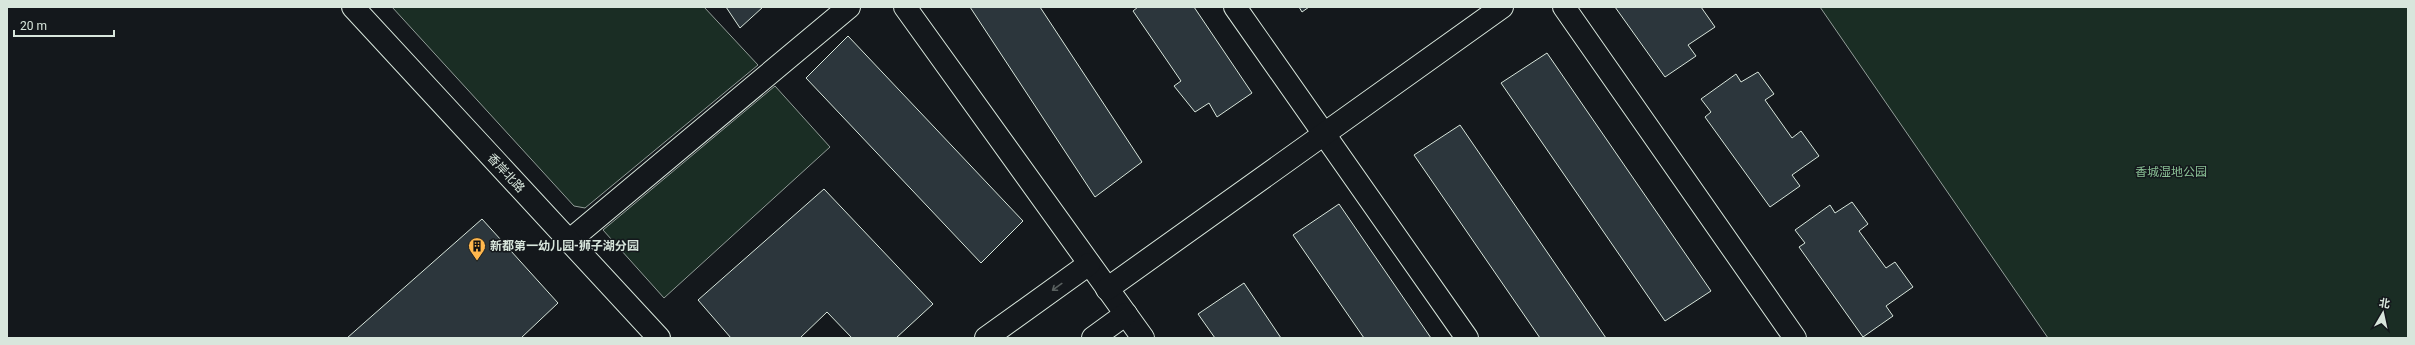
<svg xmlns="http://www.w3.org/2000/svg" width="2415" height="345" font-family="Roboto,'Noto Sans SC',sans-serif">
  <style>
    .green { fill: #1a2d24; stroke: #939e99 }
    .building { fill: #2c363c; stroke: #d8e6dc }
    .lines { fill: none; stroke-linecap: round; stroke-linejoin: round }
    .street-casing { stroke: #d8e6dc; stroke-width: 24 }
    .secondary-casing { stroke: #d8e6dc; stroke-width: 24 }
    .street { stroke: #14181c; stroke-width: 22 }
    .secondary { stroke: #14181c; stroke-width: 22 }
    .oneway { stroke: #59605f }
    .labels { text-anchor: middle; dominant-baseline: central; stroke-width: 3; stroke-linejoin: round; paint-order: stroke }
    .park-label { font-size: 12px; fill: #8ac095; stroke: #14181c }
    .street-label { font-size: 12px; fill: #d8e6dc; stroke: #14181c }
    .poi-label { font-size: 12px; font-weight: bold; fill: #d8e6dc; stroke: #14181c; text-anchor: start }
  </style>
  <rect width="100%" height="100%" fill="#14181c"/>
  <g class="green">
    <path d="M392,7H704L758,65L585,208L574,206Z"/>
    <path d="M1820,7H2408V338H2048Z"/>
    <path d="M775,86L830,147L664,298L603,230Z"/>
  </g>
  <g class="building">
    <path d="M726,7H763L740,28Z"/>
    <path d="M970,7H1040L1142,162L1095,197Z"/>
    <path d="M1138,7H1194L1252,93L1217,117L1209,103L1195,112L1174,86L1181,81L1133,11Z"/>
    <path d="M1299,7H1309L1302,12Z"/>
    <path d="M1615,7H1701L1715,27L1688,45L1696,56L1665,77Z"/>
    <path d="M848,36L1023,221L981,263L806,78Z"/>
    <path d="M1547,53L1711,291L1665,321L1501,83Z"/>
    <path d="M1758,72L1774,94L1765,100L1792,138L1801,131L1819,156L1792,175L1800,186L1770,207L1705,117L1711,112L1701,99L1736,74L1741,82Z"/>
    <path d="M1460,125L1606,338H1540L1414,155Z"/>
    <path d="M824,189L933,304L896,338H852L827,312L800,338H731L698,300Z"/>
    <path d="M1852,202L1868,224L1859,231L1886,268L1895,262L1913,287L1886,306L1893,316L1863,337L1799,247L1805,243L1795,230L1830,205L1835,213Z"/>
    <path d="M1339,204L1431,338H1364L1293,235Z"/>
    <path d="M482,219L558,303L521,338H347Z"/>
    <path d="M1244,283L1281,338H1215L1198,314Z"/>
  </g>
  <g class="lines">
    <g class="street-casing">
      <g id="street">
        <path d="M905,7L1143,338"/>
        <path d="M1235,7L1467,338"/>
        <path d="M1564,7L1795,338"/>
        <path d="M569,241L849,7"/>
        <path d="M1107,289L1502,7"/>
        <path d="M986,338L1089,264"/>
        <path d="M1093,338L1126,314"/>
      </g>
    </g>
    <g class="secondary-casing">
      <path id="secondary" d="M353,7L659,338"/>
    </g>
    <use href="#street" class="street"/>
    <use href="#secondary" class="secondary"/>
  </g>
  <defs><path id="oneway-shaft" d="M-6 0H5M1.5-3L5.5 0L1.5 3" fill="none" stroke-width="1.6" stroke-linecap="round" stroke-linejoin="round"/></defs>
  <use class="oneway" href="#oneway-shaft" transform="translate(1057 287) rotate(144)"/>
  <defs>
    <g id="building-pin" transform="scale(0.9)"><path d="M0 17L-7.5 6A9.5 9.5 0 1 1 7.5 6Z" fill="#ffb74d" stroke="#14181c"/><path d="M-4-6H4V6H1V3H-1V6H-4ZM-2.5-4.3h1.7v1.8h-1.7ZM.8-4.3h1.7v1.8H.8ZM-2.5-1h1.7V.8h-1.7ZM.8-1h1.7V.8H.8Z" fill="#111"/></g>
  </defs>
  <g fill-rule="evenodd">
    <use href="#building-pin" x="477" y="246"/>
  </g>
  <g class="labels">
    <g class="park-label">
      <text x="2171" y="172">香城湿地公园</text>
    </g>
    <g class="street-label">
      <text transform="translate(506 173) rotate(47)">香岸北路</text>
    </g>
    <g class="poi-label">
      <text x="490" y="246">新都第一幼儿园-狮子湖分园</text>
    </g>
  </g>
  <rect width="2415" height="345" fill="none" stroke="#d8e6dc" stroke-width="16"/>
  <g transform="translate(2383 313) rotate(9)" stroke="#14181c" stroke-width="3" paint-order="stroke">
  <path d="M0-3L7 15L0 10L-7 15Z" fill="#d8e6dc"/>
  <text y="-6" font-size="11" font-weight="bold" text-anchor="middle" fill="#d8e6dc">北</text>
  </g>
  <path d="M14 30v6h100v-6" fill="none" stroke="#d8e6dc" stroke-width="2"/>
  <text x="20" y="30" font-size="12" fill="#d8e6dc" stroke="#14181c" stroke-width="3" paint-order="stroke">20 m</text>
</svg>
